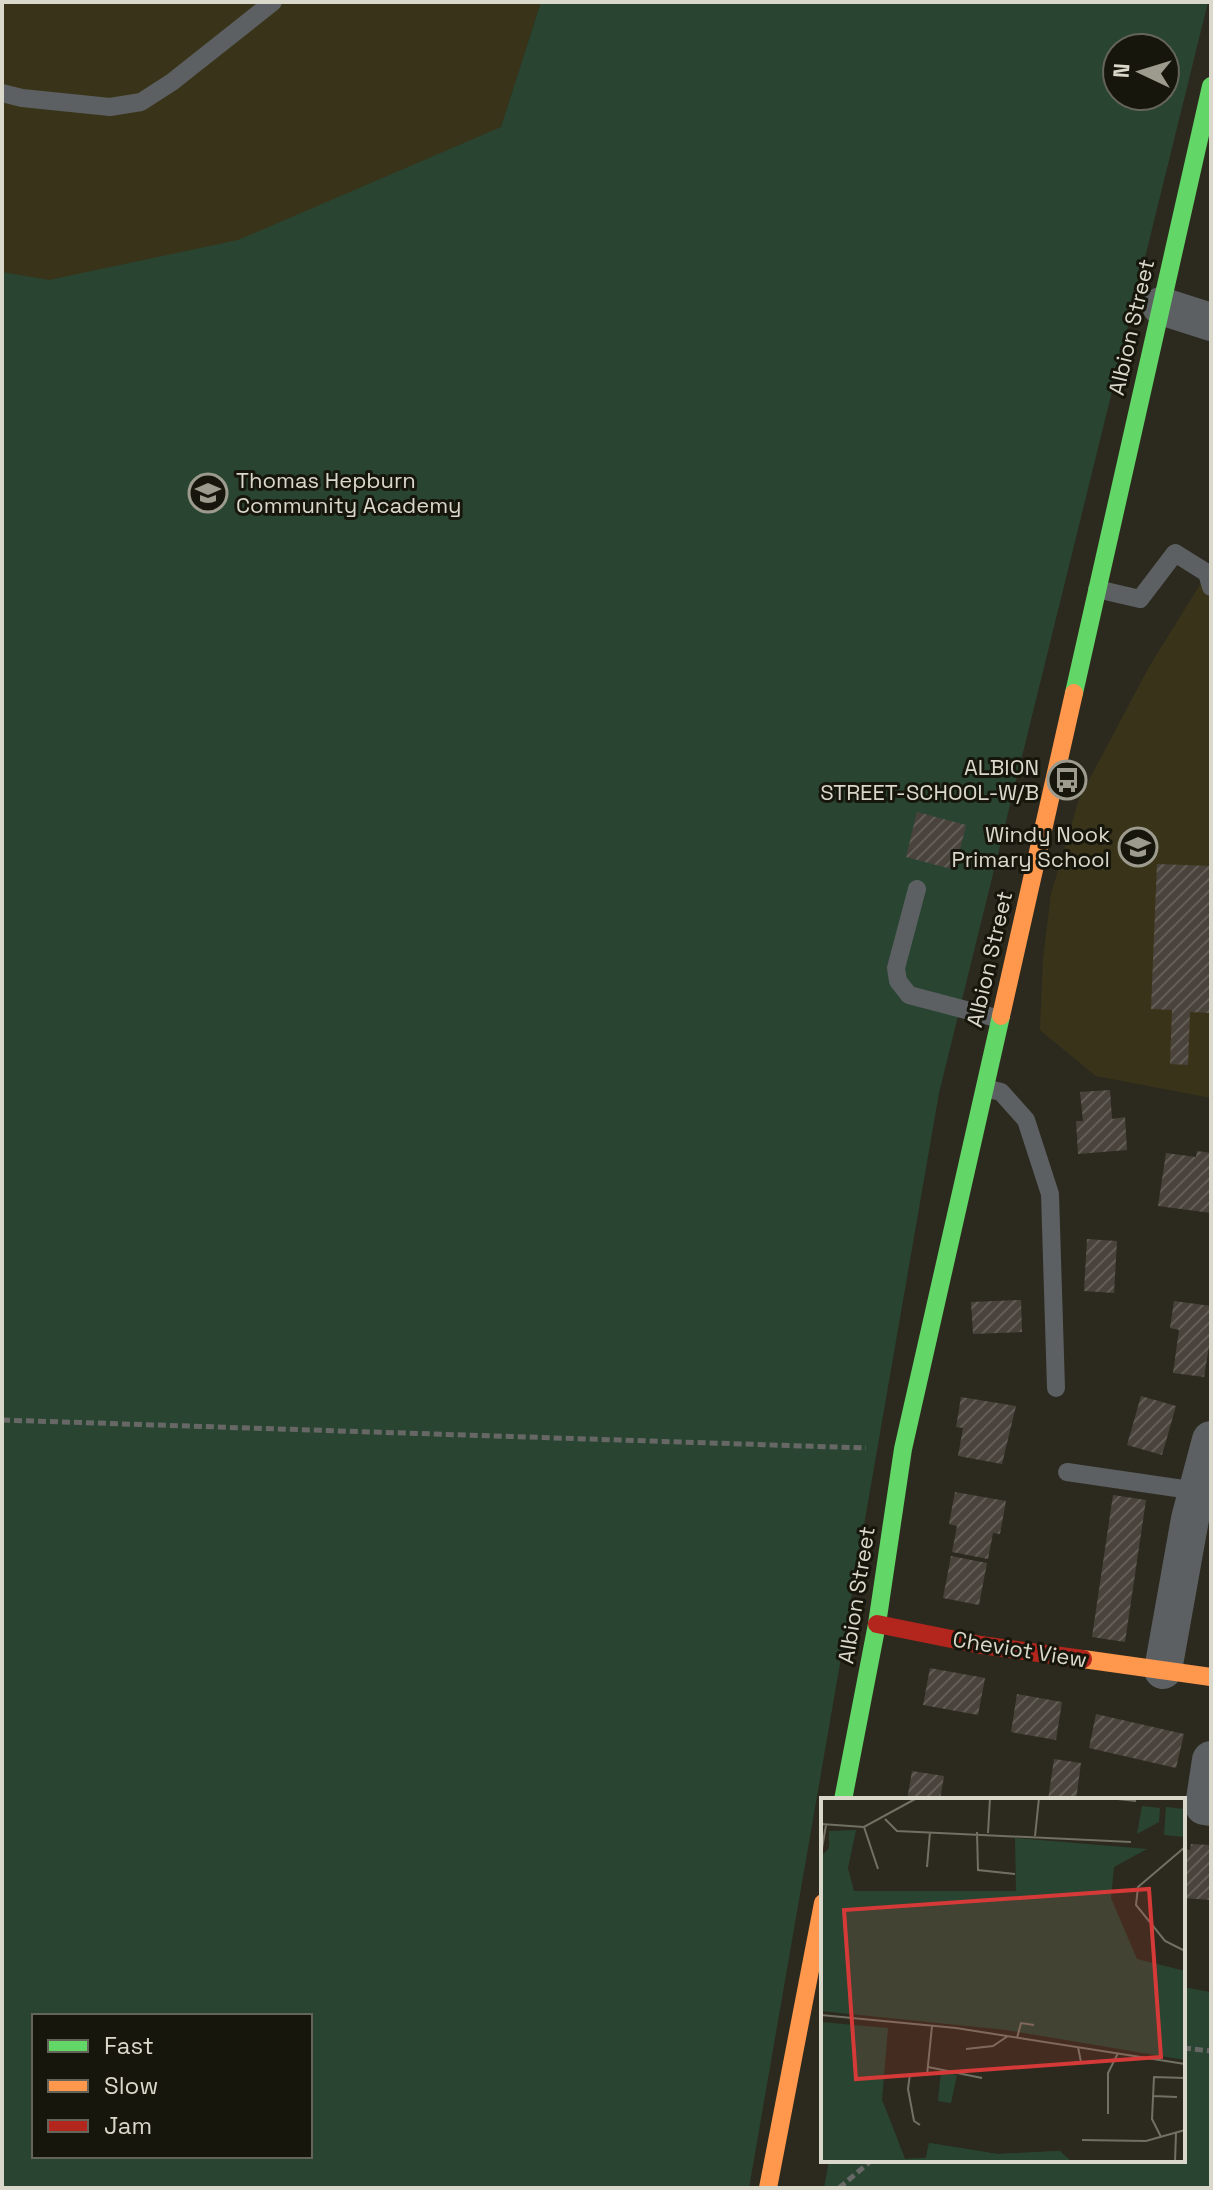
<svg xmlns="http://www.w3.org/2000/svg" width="1213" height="2190" font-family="'Space Grotesk',sans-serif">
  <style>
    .built { fill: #393419 }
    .green { fill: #294532; fill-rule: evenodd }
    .building { fill: url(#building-hatch) }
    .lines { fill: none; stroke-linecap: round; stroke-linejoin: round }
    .path { stroke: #676766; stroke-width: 5; stroke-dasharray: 8 4; stroke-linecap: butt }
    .lane { stroke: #5d6063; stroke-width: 18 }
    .street { stroke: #5d6063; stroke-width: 38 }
    .fast { stroke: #63d668; stroke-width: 18 }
    .slow { stroke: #ff974d; stroke-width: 18 }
    .jam { stroke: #b3261e; stroke-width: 18 }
    .labels { text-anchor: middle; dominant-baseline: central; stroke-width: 6; stroke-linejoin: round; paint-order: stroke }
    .street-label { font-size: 22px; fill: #dad8ca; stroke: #17160c }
    .poi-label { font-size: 22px; fill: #dad8ca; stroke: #17160c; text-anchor: end }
    .inset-road { fill: none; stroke: #727063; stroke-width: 2 }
    .view { fill: #d63a38; fill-opacity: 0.15; stroke: #d63a38; stroke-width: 4 }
    .inset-edge { fill: none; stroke: #dad8ca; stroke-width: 4 }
  </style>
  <defs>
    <pattern id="building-hatch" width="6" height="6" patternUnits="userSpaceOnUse" patternTransform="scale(2)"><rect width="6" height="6" fill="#49433c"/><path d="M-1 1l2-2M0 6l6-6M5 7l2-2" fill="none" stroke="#635d57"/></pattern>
  </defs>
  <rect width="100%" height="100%" fill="#2c2a1e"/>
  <g class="built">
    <path d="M2,2H541L501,127L2,838Z"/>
    <path d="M1211,567V1098L1096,1076L1040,1030L1043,960L1051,894L1079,799L1149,667Z"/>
  </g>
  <g class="green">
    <path d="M541,2H1208L939,1093L749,2188H2V272L49,280L238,240L501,127ZM1117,48H1165V96H1117ZM34,2016H310V2156H34Z"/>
    <path d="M1183,1987L1211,1992V2188H824L829,2160H1183Z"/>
  </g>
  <g class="building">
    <path d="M917,812L966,825L955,870L906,857Z"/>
    <path d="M1157,864L1211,866V1013L1190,1012L1188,1065L1170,1064L1172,1010L1151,1009Z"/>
    <path d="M1110,1090L1112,1119L1125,1117L1127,1150L1078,1154L1076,1121H1083L1080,1092Z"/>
    <path d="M1197,1151L1211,1153V1213L1158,1206L1166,1153L1196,1157Z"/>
    <path d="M1087,1239L1117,1241L1114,1293L1084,1291Z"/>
    <path d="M1021,1300L1022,1332L973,1334L971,1302Z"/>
    <path d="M1174,1301L1211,1306V1334L1204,1377L1173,1373L1179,1330L1170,1328Z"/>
    <path d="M1141,1396L1176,1406L1162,1455L1127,1445Z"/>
    <path d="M961,1397L1016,1406L1002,1464L958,1456L963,1428L956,1427Z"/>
    <path d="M955,1492L1006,1501L1000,1534L993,1533L988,1559L952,1552L957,1526L949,1524Z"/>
    <path d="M1113,1495L1146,1500L1125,1642L1092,1637Z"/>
    <path d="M951,1556L987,1563L979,1605L943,1598Z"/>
    <path d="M930,1668L985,1678L978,1715L923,1705Z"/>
    <path d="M1017,1694L1062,1702L1056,1740L1011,1732Z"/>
    <path d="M1096,1714L1184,1734L1176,1768L1089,1748Z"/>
    <path d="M1054,1759L1081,1763L1076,1800H1048Z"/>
    <path d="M912,1771L944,1776L940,1800H907Z"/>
    <path d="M1191,1844L1211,1845V1900L1183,1898V1849L1190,1850Z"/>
  </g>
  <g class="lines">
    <g class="path">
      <path d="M2,1420L866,1448"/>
      <path d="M1183,2048L1211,2051"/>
      <path d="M839,2188L872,2160"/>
    </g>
    <g class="lane">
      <path d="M2,93L22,98L110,107L141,102L172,82L273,2"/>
      <path d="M1097,589L1140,599L1175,553L1207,573L1211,587"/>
      <path d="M917,889L896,968L898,981L909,995L1000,1019"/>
      <path d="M985,1088L1001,1092L1026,1120L1050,1194L1056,1388"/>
      <path d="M1067,1472L1197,1491"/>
    </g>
    <g class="street">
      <path d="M1161,306L1211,322"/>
      <path d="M1163,1670L1190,1519L1211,1440"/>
      <path d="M1211,1760L1204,1806L1211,1807"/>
    </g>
    <g class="fast">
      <path d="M1074,693L1211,86"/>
      <path d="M843,1800L877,1624L903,1449L1001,1016"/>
    </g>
    <g class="slow">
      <path d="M1001,1016L1074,693"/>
      <path d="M1083,1659L1211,1677"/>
      <path d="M768,2188L823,1903"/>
    </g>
    <path class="jam" d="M877,1624L981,1645L1083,1659"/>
  </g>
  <defs>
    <g id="school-ring" transform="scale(2)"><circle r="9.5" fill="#17160c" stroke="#9d9b8e" stroke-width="1.5"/><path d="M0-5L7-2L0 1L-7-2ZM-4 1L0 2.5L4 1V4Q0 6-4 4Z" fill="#9d9b8e"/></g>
    <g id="bus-ring" transform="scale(2)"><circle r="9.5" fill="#17160c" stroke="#9d9b8e" stroke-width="1.5"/><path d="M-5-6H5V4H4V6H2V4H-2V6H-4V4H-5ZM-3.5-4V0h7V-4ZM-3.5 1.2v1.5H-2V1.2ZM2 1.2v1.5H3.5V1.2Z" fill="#9d9b8e"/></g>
  </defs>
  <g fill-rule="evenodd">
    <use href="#school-ring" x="208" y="493"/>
    <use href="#bus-ring" x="1067" y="780"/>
    <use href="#school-ring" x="1138" y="847"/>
  </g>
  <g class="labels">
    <g class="street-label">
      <text transform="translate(1131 327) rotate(-77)">Albion Street</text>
      <text transform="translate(989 959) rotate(-77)">Albion Street</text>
      <text transform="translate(856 1595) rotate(-81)">Albion Street</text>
      <text transform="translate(1020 1649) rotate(9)">Cheviot View</text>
    </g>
    <g class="poi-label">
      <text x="236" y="480" text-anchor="start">Thomas Hepburn<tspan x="236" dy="25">Community Academy</tspan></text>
      <text x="1039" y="767">ALBION<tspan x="1039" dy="25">STREET-SCHOOL-W/B</tspan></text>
      <text x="1110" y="834">Windy Nook<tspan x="1110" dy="25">Primary School</tspan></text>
    </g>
  </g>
  <g transform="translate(821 1798)">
    <rect width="364" height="364" fill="#2c2a1e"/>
    <path d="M321,8L339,10L338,24L316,36ZM345,9L364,11V39L343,37ZM35,32L27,70L33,93H195L194,40L326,51L293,69L290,100L316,161L364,173V262L185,232L0,213V59L8,50V33ZM0,224L67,230L61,302L84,361L105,360L108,345L177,356L239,353L249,362L269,364H0ZM120,273L136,277L130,305L117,303Z" fill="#294532"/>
    <path d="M61,302L84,361L105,360L108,345L176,356L239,353L247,364H81L60,341L55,304Z" fill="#294532"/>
    <path class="inset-road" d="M288,0L315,3M64,21L76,33L310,44M0,26L43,29L96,0M43,29L57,71M156,34L157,72L194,76M167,35L169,0M214,38L218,0M364,49L317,89L315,107L344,143L364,153M0,56L5,27M106,69L109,34M0,217L135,230L364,266M196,240L200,225L213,227M145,251L172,248L187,238M231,267L260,264L257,249M107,269L161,280M332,298L356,299M287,316V275L297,255M99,327L93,323L87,291L89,276L106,277L111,228M340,339L331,321L333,279L364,280M261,342L325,343L364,332M354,364L355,335"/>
    <path class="view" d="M328,91L340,259L35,281L23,112Z"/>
    <rect width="364" height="364" class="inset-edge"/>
  </g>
  <rect width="1213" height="2190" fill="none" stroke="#dad8ca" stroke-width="8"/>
  <rect x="32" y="2014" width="280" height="144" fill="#17160c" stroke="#656458" stroke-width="2"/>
  <rect x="48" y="2040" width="40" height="12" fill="#63d668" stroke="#656458" stroke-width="2"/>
  <text x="104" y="2054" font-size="24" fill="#dad8ca">Fast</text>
  <rect x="48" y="2080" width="40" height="12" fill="#ff974d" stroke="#656458" stroke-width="2"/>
  <text x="104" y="2094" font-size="24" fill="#dad8ca">Slow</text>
  <rect x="48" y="2120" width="40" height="12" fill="#b3261e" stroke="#656458" stroke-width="2"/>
  <text x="104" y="2134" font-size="24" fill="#dad8ca">Jam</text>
  <g transform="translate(1141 72) rotate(274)"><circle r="38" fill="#17160c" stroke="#656458" stroke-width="2"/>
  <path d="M0-6L14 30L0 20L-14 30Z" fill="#9d9b8e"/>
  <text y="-12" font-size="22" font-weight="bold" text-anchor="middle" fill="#dad8ca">N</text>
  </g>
</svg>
